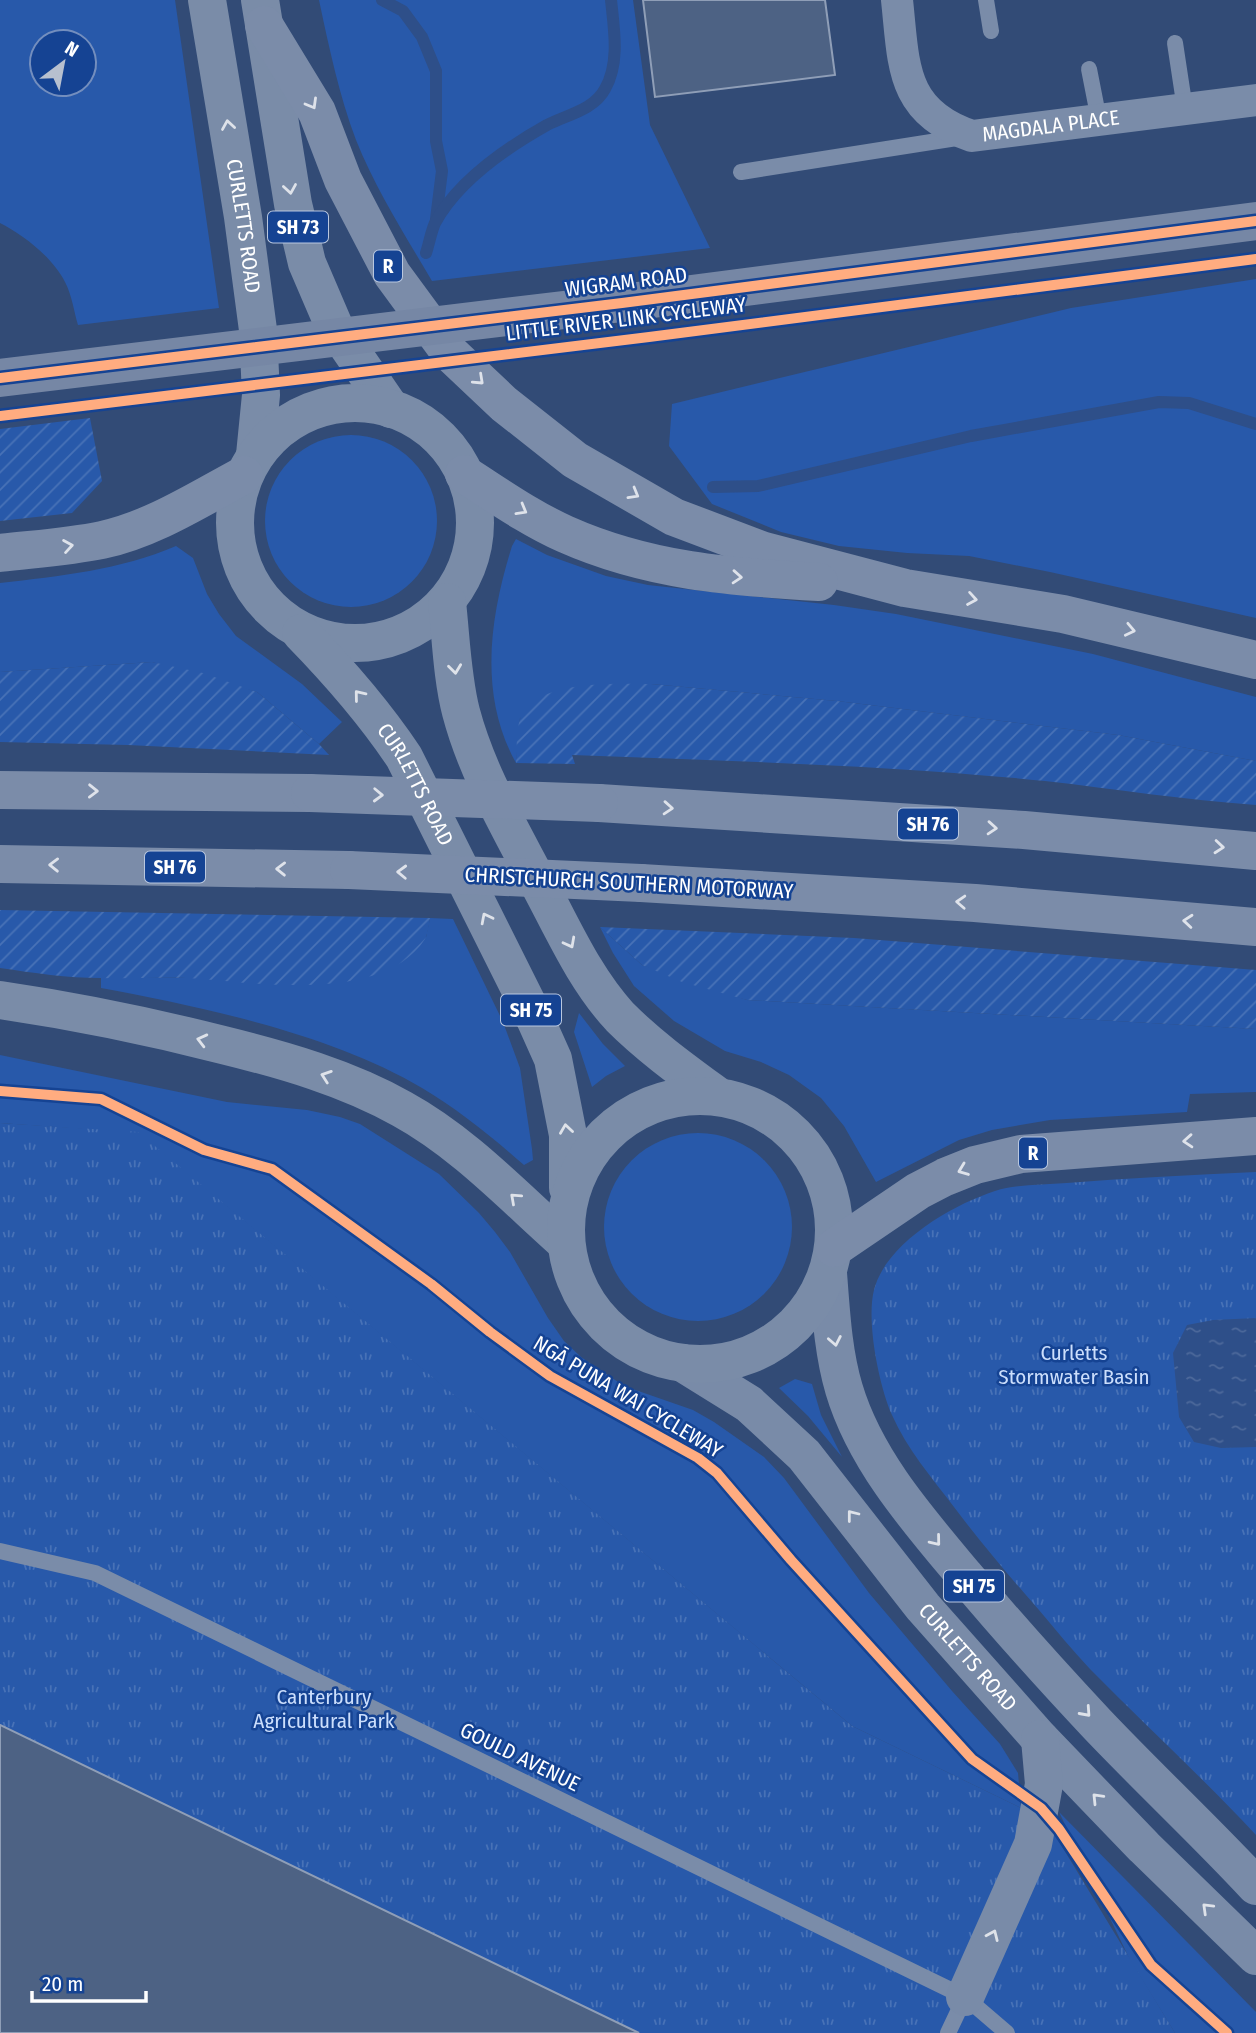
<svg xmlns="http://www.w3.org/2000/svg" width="1256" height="2033" font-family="'Fira Sans Condensed',sans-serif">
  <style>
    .grass { fill: #2859aa; fill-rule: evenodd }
    .park { fill: url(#park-tufts) }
    .garden { fill: url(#garden-furrows) }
    .water { fill: url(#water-ripples) }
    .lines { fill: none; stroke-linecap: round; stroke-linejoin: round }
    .stream { stroke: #2e4f89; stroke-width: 12 }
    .building { fill: #4d6284; stroke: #8f9eb7; stroke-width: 2 }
    .service { stroke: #7a8ca9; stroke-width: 16 }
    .minor { stroke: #7a8ca9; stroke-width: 32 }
    .secondary { stroke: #7687a5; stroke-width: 38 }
    .primary { stroke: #798ba8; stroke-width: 38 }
    .trunk { stroke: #7a8ca8; stroke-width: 38 }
    .motorway { stroke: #7b8ca9; stroke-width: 38 }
    .secondary-bridge { stroke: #7687a5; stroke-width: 38 }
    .motorway-bridge { stroke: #7b8ca9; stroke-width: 38 }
    .cycleway-casing { stroke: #154393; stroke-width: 15 }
    .cycleway { stroke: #ffac80; stroke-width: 10 }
    .oneway { stroke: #dee2ea }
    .oneway2 { stroke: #dee2e9 }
    .labels { text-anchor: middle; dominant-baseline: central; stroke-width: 5; stroke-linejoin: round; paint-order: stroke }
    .shield { fill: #154393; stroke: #b9c7df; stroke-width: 2 }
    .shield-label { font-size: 19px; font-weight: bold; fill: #fff }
    .street-label { font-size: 21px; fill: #fff; stroke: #154393 }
    .park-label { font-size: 21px; fill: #cbdefc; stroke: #154393 }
  </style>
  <defs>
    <pattern id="park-tufts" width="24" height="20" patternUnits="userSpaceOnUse" patternTransform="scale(1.75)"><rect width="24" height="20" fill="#2859aa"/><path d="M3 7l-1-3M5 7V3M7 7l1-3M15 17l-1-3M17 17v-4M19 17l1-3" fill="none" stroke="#4872b7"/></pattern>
    <pattern id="garden-furrows" width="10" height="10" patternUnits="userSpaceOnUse" patternTransform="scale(1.75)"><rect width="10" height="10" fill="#2859aa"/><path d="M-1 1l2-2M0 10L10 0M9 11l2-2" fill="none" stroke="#4872b7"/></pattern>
    <pattern id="water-ripples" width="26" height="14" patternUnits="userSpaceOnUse" patternTransform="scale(1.75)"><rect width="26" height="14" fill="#2e4f89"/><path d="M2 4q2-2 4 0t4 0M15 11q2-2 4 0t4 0" fill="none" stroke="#4d699b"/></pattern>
  </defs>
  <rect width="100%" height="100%" fill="#324b76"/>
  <g class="grass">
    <path d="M0,0H175L219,308L78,325C74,312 72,295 65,282C53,258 24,235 0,223ZM42,42H84V84H42Z"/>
    <path d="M319,0H633L650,125L710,248L432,281C405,235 376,190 356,140C339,95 329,47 319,0Z"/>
    <path d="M1256,279V618L1050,572L969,556L907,553L839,546L781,532L712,504L669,446L672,404L1071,308Z"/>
    <circle cx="351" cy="521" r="86"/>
    <path d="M516,539L547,555L606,576L648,585L834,605L896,614L1093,654L1256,697V761L1118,735L837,701L651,684L602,685L520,718L516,763C478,694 490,617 512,546Z"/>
    <path d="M176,546L193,558L207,594L219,614L236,636L302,684L342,722L319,744L257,692L152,662L0,672V583C60,576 120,570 176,546Z"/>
    <path d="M430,918L453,919L503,1022L520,1068L532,1149L533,1160L524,1165C492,1137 459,1110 422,1088C332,1034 202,1007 101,988V978H184L426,937Z"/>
    <path d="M600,927L642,965L747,1000L1256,1029V1092L1190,1094L1187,1112L1050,1120L992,1130L959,1140L876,1182L844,1126L821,1098L789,1075L761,1062L725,1051L674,1021L634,986L613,953Z"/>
    <path d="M579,1013L603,1044L625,1066L606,1076L592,1087L574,1032Z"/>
    <path d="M0,1055L227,1102L307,1110L340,1117L360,1124L439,1174L479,1213L495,1232L510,1252L548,1318L564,1341L581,1357L624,1386L693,1410L714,1422L764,1457L784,1478L869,1593L952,1691L1000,1744L1018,1773L1021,1808L852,1726L138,1133L0,1123Z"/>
    <circle cx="698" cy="1227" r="94"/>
    <path d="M795,1379L812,1384L821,1415L842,1457L808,1416L779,1388Z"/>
    <path d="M1059,1812L1256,2012V2033H1175L1130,1960Z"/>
  </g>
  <g class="park">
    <path d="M0,1123L138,1132L852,1726L1021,1808L1020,1814L1055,1835L1175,2033H0Z"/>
    <path d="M1256,1172V1835C1203,1778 1145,1725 1090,1669C1072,1650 1056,1630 1039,1610C1010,1577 981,1543 954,1507C932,1478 907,1449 892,1415C879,1386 866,1321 874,1290C886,1243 952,1205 995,1191C1018,1184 1043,1185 1067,1183C1130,1178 1193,1175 1256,1172Z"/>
  </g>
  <g class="garden">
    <path d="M90,418L102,481L72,513L0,521V429Z"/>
    <path d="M152,662L203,673L257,692L319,744L329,755L128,745L0,742V672Z"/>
    <path d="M651,684L837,701L1118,735L1256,761V805C1185,800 1115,789 1045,781C888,765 730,761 572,755L575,764L516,763C517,749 516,732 520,719C534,679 617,684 651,684Z"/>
    <path d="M0,910L430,918C429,924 428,933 425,939C382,1005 253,982 187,978C158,977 130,979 101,978C67,978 34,973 0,968Z"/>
    <path d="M600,927L854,938L1256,970V1029L747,1000L682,982L642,965Z"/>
  </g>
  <path class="water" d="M1256,1318V1447L1221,1448L1194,1442L1179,1417L1173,1353L1187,1325L1213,1320Z"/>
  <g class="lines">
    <g class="stream">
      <path d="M382,0L403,11L422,37L436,71V141L442,171L436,219"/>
      <path d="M426,253C429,244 431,232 435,223C458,181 506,148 547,125C566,115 594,110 605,89C620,63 614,29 611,0"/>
      <path d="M713,487L758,486L971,436L1159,402L1189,403L1256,424"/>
    </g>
  </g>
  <g class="building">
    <path d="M643,0H825L835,75L655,97Z"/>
    <path d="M0,1725L639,2033H0Z"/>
  </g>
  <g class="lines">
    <g class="service">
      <path d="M986,0L991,31"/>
      <path d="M1175,43L1185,109"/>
      <path d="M1089,69L1099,120"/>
      <path d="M741,172L963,137"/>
      <path d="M0,1551L95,1573L965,1997L1007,2033"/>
      <path d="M948,2033L965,1997"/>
    </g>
    <path class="minor" id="s1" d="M897,0C904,64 900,112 972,136L1256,100"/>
    <path class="secondary" d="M622,303L1256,221"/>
    <g class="primary">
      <path d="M828,1273C831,1312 833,1352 844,1389C865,1460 918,1520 965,1576C1007,1626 1051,1675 1096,1723C1148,1778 1204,1830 1256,1886"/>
      <path id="s2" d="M683,1363L749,1404L804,1455L923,1607L1040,1739L1144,1847L1256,1956"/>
      <path d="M965,1997L1033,1844L1044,1784L1040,1739"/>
    </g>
    <g class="trunk">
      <path id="s3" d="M207,0L243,217L258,330L261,395L255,455"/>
      <path d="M260,0L293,204L307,263L334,326L391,409"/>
      <circle cx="355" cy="523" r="120"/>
      <path d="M447,602C451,638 452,677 461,712C477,773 511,830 540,886C564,931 585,979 620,1017C650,1047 685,1072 719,1097"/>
      <path id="s4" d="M301,633C339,672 374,712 404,757L536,1021L553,1059L568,1135V1188"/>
      <path d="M0,1000C75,1011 149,1026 223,1045C284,1060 347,1078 402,1109C464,1143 514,1197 566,1243"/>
      <circle cx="700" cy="1230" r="134"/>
    </g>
    <g class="motorway">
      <path d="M264,25L317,112L343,180L392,274L450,353L504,404L575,460L674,517L764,551L905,588L1063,614L1256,660"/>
      <path d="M464,474C497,495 529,518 565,534C648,571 730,577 819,582"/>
      <path d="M0,553C34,549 68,547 102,540C153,529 199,499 244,475"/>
      <path d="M0,790L310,793"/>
      <path d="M599,803L1024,830L1256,851"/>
      <path d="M0,864L349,870"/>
      <path d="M641,883L975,903L1256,927"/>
      <path d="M834,1248L918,1191L945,1177L975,1165L1021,1154L1256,1136"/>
    </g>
    <path class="secondary-bridge" d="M0,378L622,303"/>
    <g class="motorway-bridge">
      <path d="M310,793L599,803"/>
      <path d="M349,870L641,883"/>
    </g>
    <g class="cycleway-casing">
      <g id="cycleway">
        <path d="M0,378L622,303L1256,221"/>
        <path d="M0,416L649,337L1256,259"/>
        <path d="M0,1091L101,1099L204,1150L272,1169L431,1284L490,1332L550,1376L698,1458L717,1473L791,1560L972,1759L1041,1808L1059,1829L1151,1965L1227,2033"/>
      </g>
    </g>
    <use href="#cycleway" class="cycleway"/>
  </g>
  <defs><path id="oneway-chevron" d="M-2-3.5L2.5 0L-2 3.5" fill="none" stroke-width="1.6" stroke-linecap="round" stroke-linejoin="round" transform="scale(1.75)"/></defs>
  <g class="oneway">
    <use href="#oneway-chevron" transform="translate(312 104) rotate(60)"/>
    <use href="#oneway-chevron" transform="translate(479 380) rotate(43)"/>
    <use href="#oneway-chevron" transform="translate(634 494) rotate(30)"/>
    <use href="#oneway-chevron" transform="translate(522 510) rotate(30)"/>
    <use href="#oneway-chevron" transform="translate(68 546) rotate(-9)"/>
    <use href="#oneway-chevron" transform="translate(737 577) rotate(4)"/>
    <use href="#oneway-chevron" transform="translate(972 599) rotate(10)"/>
    <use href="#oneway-chevron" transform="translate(1130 630) rotate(12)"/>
    <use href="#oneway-chevron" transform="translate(93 791) rotate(1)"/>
    <use href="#oneway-chevron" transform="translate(378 795) rotate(2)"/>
    <use href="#oneway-chevron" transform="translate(668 808) rotate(4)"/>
    <use href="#oneway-chevron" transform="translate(992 828) rotate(4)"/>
    <use href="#oneway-chevron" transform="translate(1219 847) rotate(5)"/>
    <use href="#oneway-chevron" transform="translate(54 865) rotate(-179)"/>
    <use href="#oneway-chevron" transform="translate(281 869) rotate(-179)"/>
    <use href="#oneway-chevron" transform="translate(402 872) rotate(-178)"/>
    <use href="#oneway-chevron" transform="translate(961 902) rotate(-177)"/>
    <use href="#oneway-chevron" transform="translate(1188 921) rotate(-175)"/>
    <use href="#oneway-chevron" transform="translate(1188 1141) rotate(176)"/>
    <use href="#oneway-chevron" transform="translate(963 1170) rotate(159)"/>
  </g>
  <g class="oneway2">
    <use href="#oneway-chevron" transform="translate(228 125) rotate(-99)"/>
    <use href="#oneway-chevron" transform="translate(290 189) rotate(81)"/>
    <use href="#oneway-chevron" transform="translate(455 669) rotate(83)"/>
    <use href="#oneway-chevron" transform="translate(359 695) rotate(-129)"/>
    <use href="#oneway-chevron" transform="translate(486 918) rotate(-117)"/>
    <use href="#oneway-chevron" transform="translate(570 943) rotate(62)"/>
    <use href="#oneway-chevron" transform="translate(202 1040) rotate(-166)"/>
    <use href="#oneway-chevron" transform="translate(326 1076) rotate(-161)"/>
    <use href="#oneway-chevron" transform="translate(566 1129) rotate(-98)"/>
    <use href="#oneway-chevron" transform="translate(515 1198) rotate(-138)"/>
    <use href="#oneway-chevron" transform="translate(835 1341) rotate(79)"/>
    <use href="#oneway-chevron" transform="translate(852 1515) rotate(-128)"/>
    <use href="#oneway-chevron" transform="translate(936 1541) rotate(51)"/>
    <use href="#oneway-chevron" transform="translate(1086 1712) rotate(48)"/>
    <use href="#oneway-chevron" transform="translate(1097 1798) rotate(-134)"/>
    <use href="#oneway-chevron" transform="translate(1207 1908) rotate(-136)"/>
    <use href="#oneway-chevron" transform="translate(993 1935) rotate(-66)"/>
  </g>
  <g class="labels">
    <g class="shield">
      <rect x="268" y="211.5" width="60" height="31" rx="5"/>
      <rect x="374" y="250.5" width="28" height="31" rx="5"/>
      <rect x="898" y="808.5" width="60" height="31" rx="5"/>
      <rect x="145" y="851.5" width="60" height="31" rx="5"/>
      <rect x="501" y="994.5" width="60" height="31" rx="5"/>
      <rect x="1019" y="1137.5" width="28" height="31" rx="5"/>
      <rect x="944" y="1570.5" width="60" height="31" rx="5"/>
    </g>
    <g class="shield-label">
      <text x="298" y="227">SH 73</text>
      <text x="388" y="266">R</text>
      <text x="928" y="824">SH 76</text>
      <text x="175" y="867">SH 76</text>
      <text x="531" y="1010">SH 75</text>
      <text x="1033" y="1153">R</text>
      <text x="974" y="1586">SH 75</text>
    </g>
    <g class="street-label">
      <text stroke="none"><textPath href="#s1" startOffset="248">MAGDALA PLACE</textPath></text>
      <text stroke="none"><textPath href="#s3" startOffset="229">CURLETTS ROAD</textPath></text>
      <text transform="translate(626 282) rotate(-7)">WIGRAM ROAD</text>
      <text transform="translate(626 319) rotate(-7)">LITTLE RIVER LINK CYCLEWAY</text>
      <text stroke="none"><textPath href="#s4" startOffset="191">CURLETTS ROAD</textPath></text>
      <text transform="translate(629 883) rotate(3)">CHRISTCHURCH SOUTHERN MOTORWAY</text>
      <text transform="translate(628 1397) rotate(31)">NGĀ PUNA WAI CYCLEWAY</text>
      <text stroke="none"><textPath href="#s2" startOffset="413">CURLETTS ROAD</textPath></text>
      <text transform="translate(520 1757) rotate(26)">GOULD AVENUE</text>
    </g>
    <g class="park-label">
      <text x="1074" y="1353">Curletts<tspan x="1074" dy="24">Stormwater Basin</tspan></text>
      <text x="324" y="1697">Canterbury<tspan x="324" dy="24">Agricultural Park</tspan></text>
    </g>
  </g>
  <g transform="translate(63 63) rotate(32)"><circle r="33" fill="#154393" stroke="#738ebe" stroke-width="2"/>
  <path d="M0-5L12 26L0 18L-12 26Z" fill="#b7c0cf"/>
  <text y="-10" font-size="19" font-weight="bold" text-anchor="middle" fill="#ffffff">N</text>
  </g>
  <path d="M32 1991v10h114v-10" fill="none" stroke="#ffffff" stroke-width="3.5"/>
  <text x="42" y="1991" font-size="21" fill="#ffffff" stroke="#154393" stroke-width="5" paint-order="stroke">20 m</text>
</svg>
